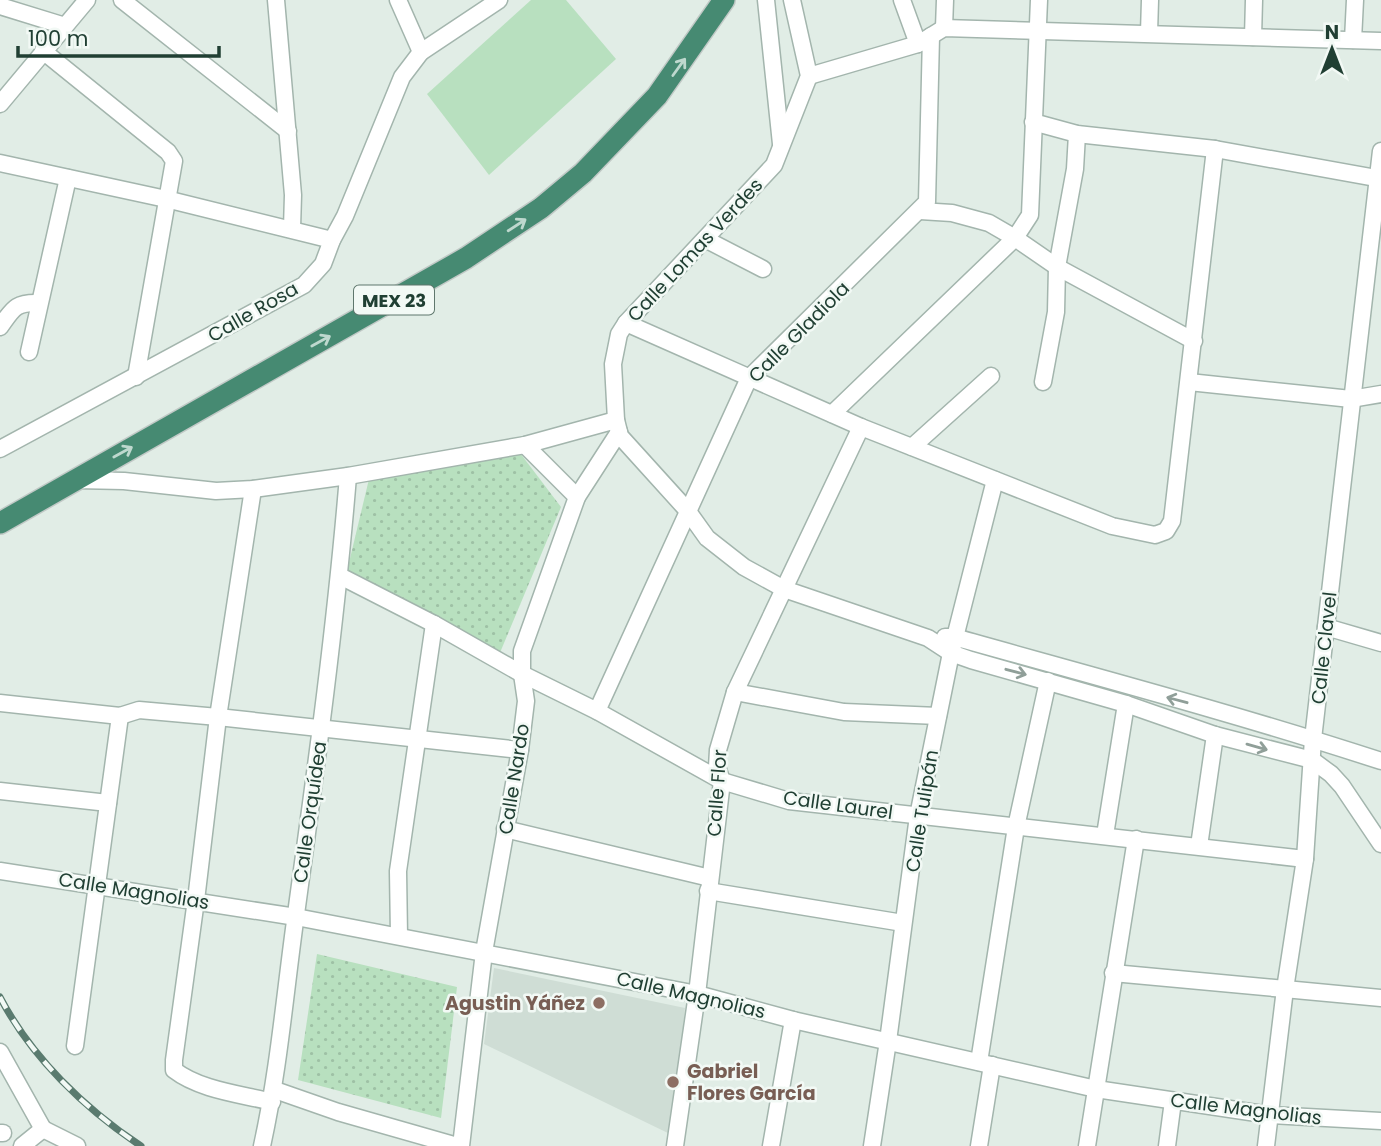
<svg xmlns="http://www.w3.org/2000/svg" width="1381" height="1146" font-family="Poppins,sans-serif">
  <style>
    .built { fill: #cfddd5 }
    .grass { fill: url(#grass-dots) }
    .park { fill: #b8e0bf }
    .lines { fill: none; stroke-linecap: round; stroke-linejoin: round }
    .minor-casing { stroke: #a3b5ad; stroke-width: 19 }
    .trunk-casing { stroke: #c1c9c6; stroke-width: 24 }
    .minor { stroke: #fff; stroke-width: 16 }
    .trunk { stroke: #468a72; stroke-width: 21 }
    .rail-casing { stroke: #5a7b6f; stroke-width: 7 }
    .rail { stroke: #f2f9f5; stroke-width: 4.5; stroke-dasharray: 13; stroke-linecap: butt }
    .oneway { stroke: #bed8ce }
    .oneway2 { stroke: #909f99 }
    .education-dot { fill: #8d6e63; stroke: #f2f9f5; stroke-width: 2.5 }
    .labels { text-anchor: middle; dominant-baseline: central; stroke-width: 5; stroke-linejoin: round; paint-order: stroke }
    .shield { fill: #f2f9f5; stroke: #5f776d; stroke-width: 2 }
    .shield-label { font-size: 18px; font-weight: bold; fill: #203f33 }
    .street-label { font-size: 19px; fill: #203f33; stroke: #f2f9f5 }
    .education-label { font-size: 19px; font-weight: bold; fill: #785e54; stroke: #f2f9f5; text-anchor: end }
  </style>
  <defs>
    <pattern id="grass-dots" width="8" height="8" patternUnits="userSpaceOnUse" patternTransform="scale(1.75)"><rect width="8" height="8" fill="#b8e0bf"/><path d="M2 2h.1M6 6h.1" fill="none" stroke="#9ec1a5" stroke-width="1.8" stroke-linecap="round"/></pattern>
  </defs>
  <rect width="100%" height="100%" fill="#e1ede6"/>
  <path class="built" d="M494,968L685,1008L672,1135L484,1044Z"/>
  <g class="grass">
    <path d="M520,453L561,507L499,655L347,571L369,479Z"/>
    <path d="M317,954L457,987L441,1118L298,1080Z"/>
  </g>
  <path class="park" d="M531,0H566L616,59L489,175L427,94Z"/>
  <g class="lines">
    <g class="minor-casing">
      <g id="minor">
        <path d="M122,0L288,131"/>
        <path d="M276,0L293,195L292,228"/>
        <path d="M398,0L421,52"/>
        <path d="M766,0L781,144"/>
        <path d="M792,0L809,76L774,165L626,323L619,334L613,364L616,420L620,436L687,510L707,538L744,567L784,589L928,638L951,653L971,660L1126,704L1215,735L1312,760L1331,774L1342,786L1381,844"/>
        <path d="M902,0L918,44"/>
        <path d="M0,6L65,26"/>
        <path d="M944,28L945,0"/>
        <path d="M1149,33L1150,0"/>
        <path d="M1253,37L1254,0"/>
        <path d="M1353,40L1355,0"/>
        <path d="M43,51L168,152L174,161L136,377"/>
        <path d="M809,76L918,44L944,28L1381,41"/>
        <path d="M0,104L87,0"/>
        <path d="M1033,122L1077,134L1215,149L1381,179"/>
        <path d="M0,163L166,199L332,240"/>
        <path d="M920,211L952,213L989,223L1015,238L1057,267L1194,341"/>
        <path d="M705,239L763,269"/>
        <path d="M626,323L861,427L1112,526L1155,535L1166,531L1172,521L1215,149"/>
        <path d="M0,327C13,309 15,302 39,303"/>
        <path d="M29,352L68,178"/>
        <path d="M1043,382L1056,312L1057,267L1075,169L1077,134"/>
        <path d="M1189,382L1351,399L1381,394"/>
        <path d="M832,414L1015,238L1030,215L1039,0"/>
        <path d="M525,445L577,497"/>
        <path d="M912,447L991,376"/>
        <path d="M0,449L304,285L323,264L332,240L345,216L402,77L421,52L499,0"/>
        <path d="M76,480L124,481L216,491L253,489L348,476L525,445L616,420"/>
        <path d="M253,489L218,717L196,900L174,1060V1070C200,1090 240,1094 272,1102"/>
        <path d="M340,576L434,624L522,674L597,711L722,781L789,801L1305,859"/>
        <path d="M1326,627L1381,643"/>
        <path d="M945,637H954C1097,677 1240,715 1381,761"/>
        <path d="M735,692L844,712L938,716"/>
        <path d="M0,703L120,716L139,710L218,717L520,750"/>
        <path d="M597,711L749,378L927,202L931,36"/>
        <path d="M0,791L108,803"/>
        <path d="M505,829L710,878"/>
        <path d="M1105,835L1126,704"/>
        <path d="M1199,846L1215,735"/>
        <path d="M0,871L296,917L697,994L793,1020L1096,1089L1270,1115L1381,1121"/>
        <path d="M708,891L903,923"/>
        <path d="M399,936L398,871L434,624"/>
        <path d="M1113,973L1381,998"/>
        <path d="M75,1046L120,716"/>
        <path d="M0,1052L43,1129"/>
        <path d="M979,1062L1016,827L1048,681"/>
        <path d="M275,1090L338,1112L457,1146"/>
        <path d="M43,1129L77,1146"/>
        <path d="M0,1133H3"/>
        <path d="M22,1146L43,1129"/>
        <path d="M262,1146C279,1069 285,992 296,914C316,768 336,623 348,476"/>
        <path d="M461,1146L484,952L520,750L526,701L522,674V651L577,497L619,432"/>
        <path d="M675,1146L697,994L722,781L717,767L718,750L735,692L861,427"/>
        <path d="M771,1146L793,1020"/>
        <path d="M872,1146L888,1041L918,816L951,653L995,480"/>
        <path d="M979,1146L992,1065"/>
        <path d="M1087,1146L1136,839"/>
        <path d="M1167,1146L1173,1101"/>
        <path d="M1266,1146L1285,989L1305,859L1313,739L1381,151"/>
      </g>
    </g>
    <g class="trunk-casing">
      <path id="trunk" d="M0,523L466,258L541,208L583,173L657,96L724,0"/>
    </g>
    <use href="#minor" class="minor"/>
    <use href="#trunk" class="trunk"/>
    <g class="rail-casing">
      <path id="rail" d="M0,997C31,1057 85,1109 141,1146"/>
    </g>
    <use href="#rail" class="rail"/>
  </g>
  <defs><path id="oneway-shaft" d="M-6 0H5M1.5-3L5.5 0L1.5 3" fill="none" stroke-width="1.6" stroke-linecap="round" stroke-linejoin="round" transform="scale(1.75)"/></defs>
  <g class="oneway">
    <use href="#oneway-shaft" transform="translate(679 67) rotate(-54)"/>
    <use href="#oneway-shaft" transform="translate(517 225) rotate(-33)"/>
    <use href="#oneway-shaft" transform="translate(321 341) rotate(-29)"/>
    <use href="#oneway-shaft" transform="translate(123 452) rotate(-29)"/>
  </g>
  <g class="oneway2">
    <use href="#oneway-shaft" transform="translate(1016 672) rotate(15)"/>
    <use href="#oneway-shaft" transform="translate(1177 700) rotate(-165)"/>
    <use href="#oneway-shaft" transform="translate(1257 747) rotate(16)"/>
  </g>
  <g class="education-dot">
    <circle cx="599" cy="1003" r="7"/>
    <circle cx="673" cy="1082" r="7"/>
  </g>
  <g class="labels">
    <rect class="shield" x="354" y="285.5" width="80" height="29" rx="5"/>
    <g class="shield-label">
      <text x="394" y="300">MEX 23</text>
    </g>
    <g class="street-label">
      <text transform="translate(695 250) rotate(-47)">Calle Lomas Verdes</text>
      <text transform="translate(253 312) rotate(-30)">Calle Rosa</text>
      <text transform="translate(799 332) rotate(-45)">Calle Gladiola</text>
      <text transform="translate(1324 648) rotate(-84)">Calle Clavel</text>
      <text transform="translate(514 779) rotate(-81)">Calle Nardo</text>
      <text transform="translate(717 793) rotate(-86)">Calle Flor</text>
      <text transform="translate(838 805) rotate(8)">Calle Laurel</text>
      <text transform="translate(922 811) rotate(-81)">Calle Tulipán</text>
      <text transform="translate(310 812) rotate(-82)">Calle Orquídea</text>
      <text transform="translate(134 891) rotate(9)">Calle Magnolias</text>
      <text transform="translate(691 995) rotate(13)">Calle Magnolias</text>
      <text transform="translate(1246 1109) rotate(7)">Calle Magnolias</text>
    </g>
    <g class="education-label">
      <text x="585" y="1003">Agustin Yáñez</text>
      <text x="687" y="1071" text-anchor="start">Gabriel<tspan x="687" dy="22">Flores García</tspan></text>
    </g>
  </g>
  <g transform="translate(1332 49)" stroke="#f2f9f5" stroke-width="5" paint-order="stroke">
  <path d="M0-5L12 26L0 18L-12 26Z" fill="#203f33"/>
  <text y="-10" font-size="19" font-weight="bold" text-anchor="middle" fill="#203f33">N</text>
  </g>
  <path d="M18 46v10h201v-10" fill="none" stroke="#203f33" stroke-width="3.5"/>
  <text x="28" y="46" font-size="21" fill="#203f33" stroke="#f2f9f5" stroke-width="5" paint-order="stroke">100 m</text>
</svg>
